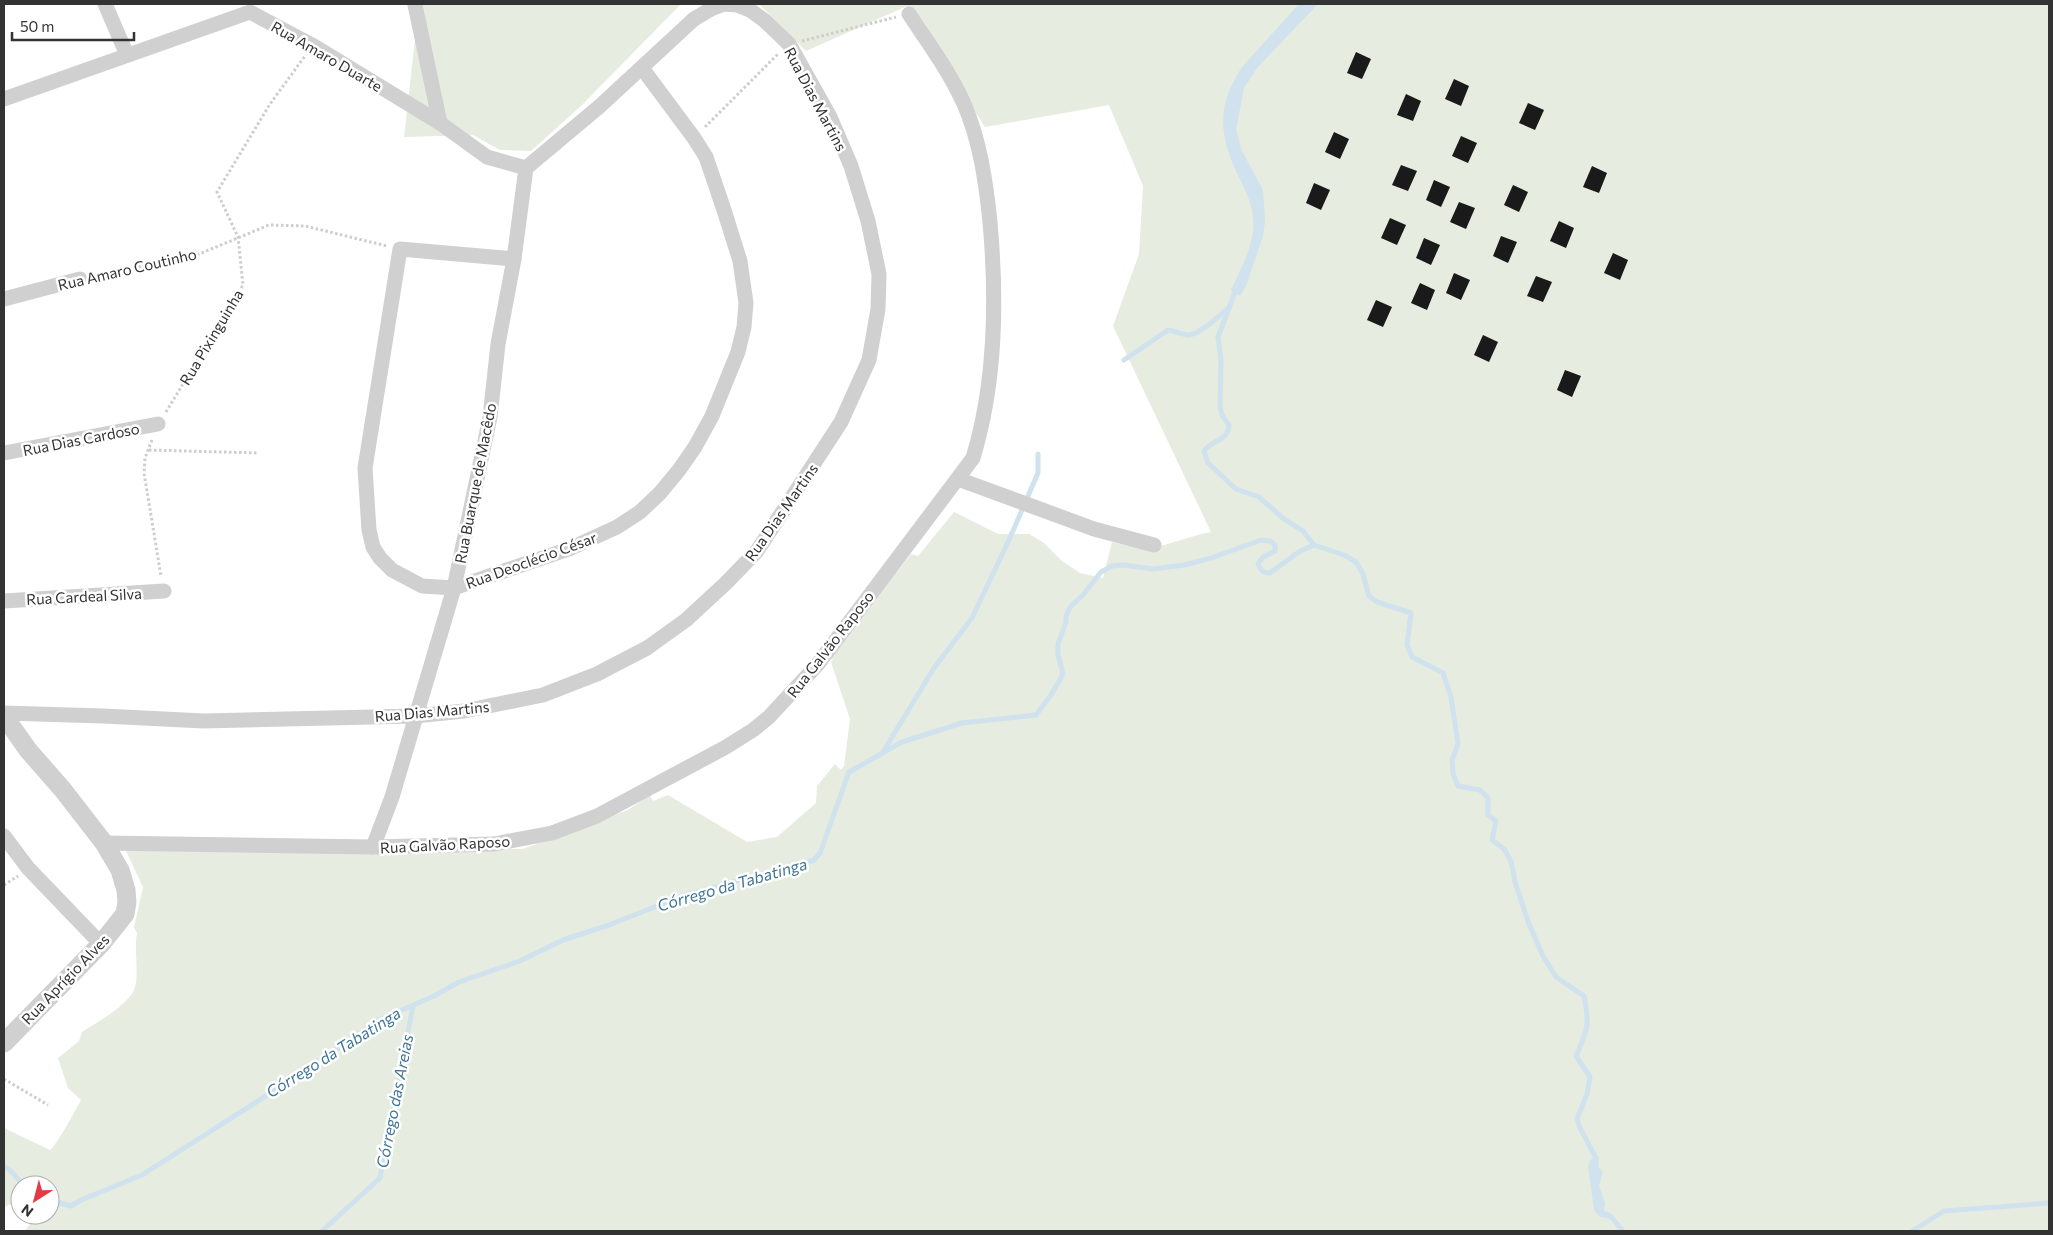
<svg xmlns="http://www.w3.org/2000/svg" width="2053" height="1235" font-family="Commissioner,sans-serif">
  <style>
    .green { fill: #e6ecdf }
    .water { fill: #cfe2ee }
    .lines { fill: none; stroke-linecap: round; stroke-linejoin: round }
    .stream { stroke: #cfe2ee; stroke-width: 5 }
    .building { fill: #1a1a1a }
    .path { stroke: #cdcdcd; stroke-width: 3; stroke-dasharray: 2.5 2.5; stroke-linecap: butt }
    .minor { stroke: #d0d0d0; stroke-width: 15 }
    .tertiary { stroke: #d0d0d0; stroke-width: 19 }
    .labels { text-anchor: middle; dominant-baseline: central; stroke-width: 5; stroke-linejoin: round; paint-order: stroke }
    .street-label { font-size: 15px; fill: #333; stroke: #fff }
    .water-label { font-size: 16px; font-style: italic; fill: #3f7597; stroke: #fff }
  </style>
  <rect width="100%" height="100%" fill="#fff"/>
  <g class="green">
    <path d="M419,4H681L582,105L531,151L500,150L473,135L404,137Z"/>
    <path d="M759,4H2049V1231H25L32,1221L24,1215H50V1185H20V1212L11,1204L4,1207V1128L50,1150C57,1145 76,1109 81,1100L68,1088L58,1058L79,1041L82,1032C97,1022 130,1005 135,987C139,973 134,949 137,933L134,927L143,887L125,849H523L628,810L650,795L653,801L668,795L747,842L777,837L816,803L817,786L835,764L841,770L844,766L850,719L831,662L833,660L829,657L911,554L918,556L954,512L998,534H1029L1044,543L1062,561L1080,573L1103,578L1112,542L1148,550L1201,534L1211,532L1113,326L1139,254L1143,186L1109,105L985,127L907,6L806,51Z"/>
  </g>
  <g class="water">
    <path d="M1299,4H1318L1257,68L1244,88L1236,130L1242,151L1263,190L1265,221L1263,236L1246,286L1240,296L1231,290C1241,268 1256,242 1253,218C1252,201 1243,186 1236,171C1218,131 1218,104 1242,67Z"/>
    <path d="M1596,1158L1598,1166L1603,1172L1599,1186L1605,1203L1604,1211L1611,1213L1626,1231H1620C1611,1222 1614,1218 1600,1217L1594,1210L1588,1166L1591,1159Z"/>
  </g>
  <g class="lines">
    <g class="stream">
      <path d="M1237,287L1218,337L1221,360L1220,407L1222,415L1229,425C1228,442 1212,439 1204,451L1208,463L1236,489L1259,497L1284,519L1303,531L1314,545L1344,555L1356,562L1363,574L1369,596L1377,602L1411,613L1407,645L1412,657L1443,673L1451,697L1458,744L1452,760L1453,774L1458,786L1480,790L1488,798V815L1496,821L1492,840L1504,849L1511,861L1515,882L1529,924L1543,956L1556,977L1584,996C1590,1027 1588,1028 1576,1056L1590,1077L1587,1094L1577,1119L1580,1128L1596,1158V1164"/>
      <path d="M1124,360L1168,330C1175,331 1181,334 1187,335C1198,336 1219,316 1227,309"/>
      <path d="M883,752L934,668L972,618L1009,540L1038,473V454"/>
      <path d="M4,1166L12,1172L23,1185"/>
      <path d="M50,1200L71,1206L81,1200L142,1175L294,1078L379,1020L434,996L459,982L520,961L563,940L609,925L682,896L814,860L820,853L849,772L902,742L962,723L1036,715L1051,695L1063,674L1058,655V644L1066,622V616L1070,607L1083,595L1101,572L1112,566L1124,565L1153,569L1184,565L1211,558L1261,540L1270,541L1275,545V551L1263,557L1258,564C1261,571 1263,573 1270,573L1300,551L1314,545"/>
      <path d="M322,1231L380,1178L413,1006"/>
      <path d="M1912,1231L1944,1211L2049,1203"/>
    </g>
  </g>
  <g class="building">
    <path d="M1356,52L1371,59L1362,79L1347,73Z"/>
    <path d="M1454,79L1469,86L1461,106L1445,99Z"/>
    <path d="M1406,94L1421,101L1413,121L1397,115Z"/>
    <path d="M1528,103L1544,110L1535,130L1519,123Z"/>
    <path d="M1334,132L1349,139L1340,159L1325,152Z"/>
    <path d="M1461,136L1477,143L1468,163L1452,156Z"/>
    <path d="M1401,165L1417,171L1408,191L1392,185Z"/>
    <path d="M1592,166L1607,173L1599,193L1583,187Z"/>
    <path d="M1434,180L1450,187L1441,207L1426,200Z"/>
    <path d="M1314,183L1330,190L1321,210L1306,203Z"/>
    <path d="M1513,185L1528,192L1519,212L1504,205Z"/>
    <path d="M1459,202L1475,208L1466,229L1450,222Z"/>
    <path d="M1390,218L1406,225L1397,245L1381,238Z"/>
    <path d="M1559,221L1574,228L1566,248L1550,241Z"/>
    <path d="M1501,236L1517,242L1508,263L1493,256Z"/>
    <path d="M1424,238L1440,245L1431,265L1416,258Z"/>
    <path d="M1613,253L1628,260L1620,280L1604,273Z"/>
    <path d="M1454,273L1470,280L1461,300L1446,293Z"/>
    <path d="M1536,276L1552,282L1543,302L1527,296Z"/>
    <path d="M1420,283L1435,290L1427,310L1411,303Z"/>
    <path d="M1376,300L1392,307L1383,327L1367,320Z"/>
    <path d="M1483,335L1498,342L1489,362L1474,355Z"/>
    <path d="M1565,370L1581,376L1572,397L1557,390Z"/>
  </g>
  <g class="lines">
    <g class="path">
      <path d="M802,41L896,17"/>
      <path d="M705,127L778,54"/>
      <path d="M94,275L192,257L269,225L305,226L387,246"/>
      <path d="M166,412L243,285L238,237L217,192L270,104L305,56"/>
      <path d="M152,440L145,458L144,473L161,576"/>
      <path d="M149,450L259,453"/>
      <path d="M4,885L18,876"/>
      <path d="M4,1079L48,1105"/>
    </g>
    <g class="minor">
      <path d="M105,4L127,55"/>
      <path d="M415,5L440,123"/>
      <path d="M4,99L250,12L312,45L440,123L487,157L526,168"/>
      <path d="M514,259L400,249L365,468L369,530L373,547L380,558L392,570L422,586L454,588L569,549L617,527L640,512L660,493L679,470L695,447L712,416L738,352L744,327L746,303L740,261L724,210L706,157L694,138L642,68"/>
      <path d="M4,299L80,279"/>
      <path d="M4,453L158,424"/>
      <path d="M958,479L1094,529L1154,545"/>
      <path d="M4,601L164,591"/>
      <path d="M4,713L103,716L204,721L415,716L464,711L543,695L597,674L647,648L686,620L726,583L757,551L841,422L869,360L878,309L879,274L868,221L851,166L830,117L789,44L765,21L750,10L737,5L724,4L711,9L694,19L600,106L526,168"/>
      <path d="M4,836L28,868L101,944"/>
      <path d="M104,843L373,847L494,844L552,833L597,816L726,747L753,730L769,717L818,664L973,458C996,382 997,301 990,222C986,183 980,140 964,104C950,72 928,43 909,14"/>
      <path d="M373,847L392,797L454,588L490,417L498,344L514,259L526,168"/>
    </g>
    <path class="tertiary" d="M4,716L28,750L63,790L104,843L120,870L126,890L127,902L125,914L101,944L4,1043"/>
  </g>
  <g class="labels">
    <g class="street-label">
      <text transform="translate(327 56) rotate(30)">Rua Amaro Duarte</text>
      <text transform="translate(816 99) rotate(62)">Rua Dias Martins</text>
      <text transform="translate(127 269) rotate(-13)">Rua Amaro Coutinho</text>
      <text transform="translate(211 337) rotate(-59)">Rua Pixinguinha</text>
      <text transform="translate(81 439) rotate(-11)">Rua Dias Cardoso</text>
      <text transform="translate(475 483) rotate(-79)">Rua Buarque de Macêdo</text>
      <text transform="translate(781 512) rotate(-55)">Rua Dias Martins</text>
      <text transform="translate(531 560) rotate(-20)">Rua Deoclécio César</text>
      <text transform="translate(84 596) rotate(-3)">Rua Cardeal Silva</text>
      <text transform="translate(830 644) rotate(-52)">Rua Galvão Raposo</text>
      <text transform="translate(432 711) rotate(-5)">Rua Dias Martins</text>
      <text transform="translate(445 844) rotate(-3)">Rua Galvão Raposo</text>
      <text transform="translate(65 979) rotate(-46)">Rua Aprígio Alves</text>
    </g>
    <g class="water-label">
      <text transform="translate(732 884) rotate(-16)">Córrego da Tabatinga</text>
      <text transform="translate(333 1052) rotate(-32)">Córrego da Tabatinga</text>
      <text transform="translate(394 1101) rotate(-79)">Córrego das Areias</text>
    </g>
  </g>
  <rect width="2053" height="1235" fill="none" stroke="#333333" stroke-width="10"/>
  <g transform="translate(35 1200) rotate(216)"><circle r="24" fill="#ffffff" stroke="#adadad"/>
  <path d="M0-4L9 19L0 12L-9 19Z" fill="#e63946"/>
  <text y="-8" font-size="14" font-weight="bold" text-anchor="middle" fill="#333333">N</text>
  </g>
  <path d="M12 32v8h122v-8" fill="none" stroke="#333333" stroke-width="2.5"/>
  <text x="20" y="32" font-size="15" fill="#333333" stroke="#ffffff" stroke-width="4" paint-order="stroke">50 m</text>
</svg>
